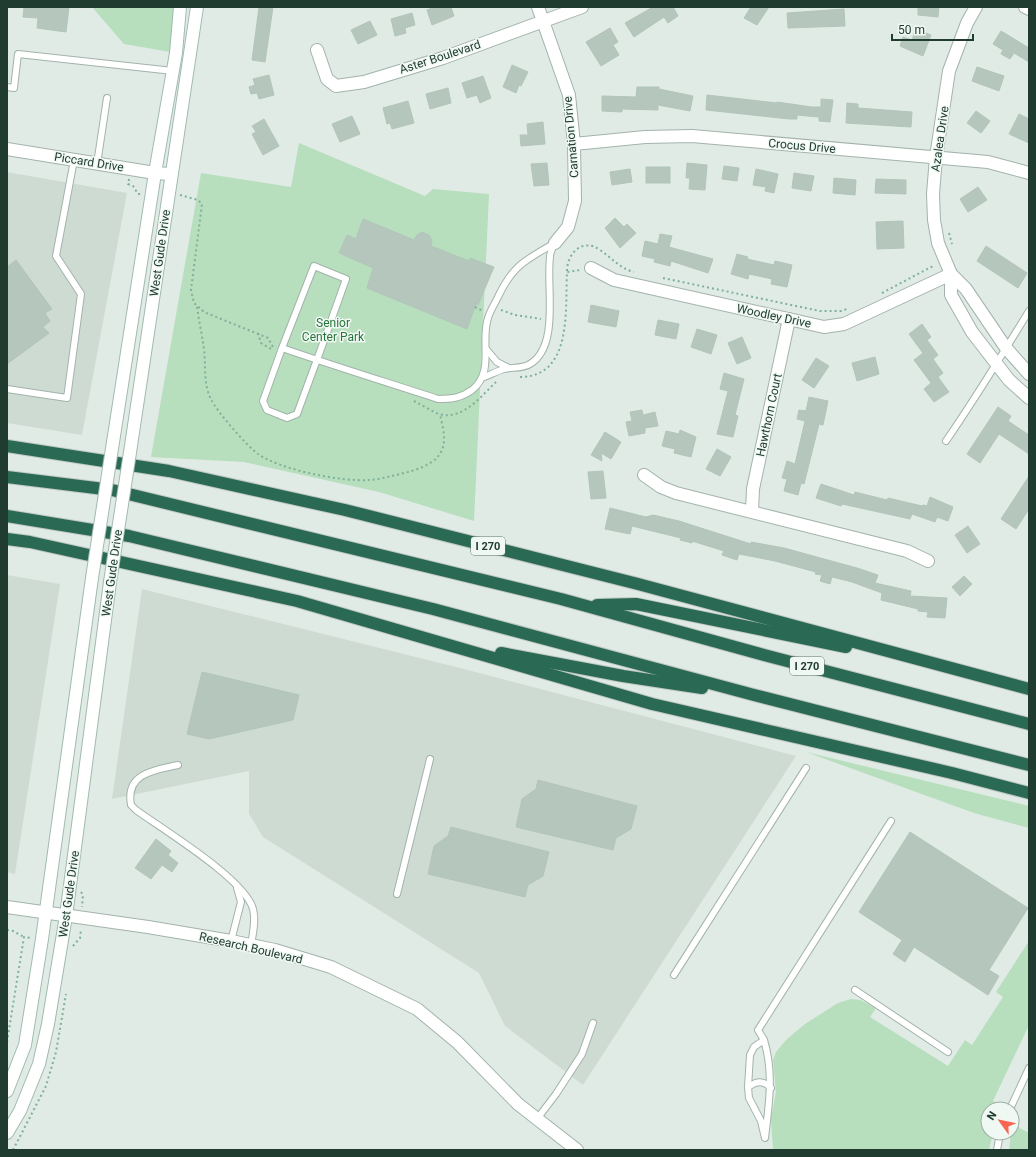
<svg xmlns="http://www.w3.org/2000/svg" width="1036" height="1157" font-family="Roboto,sans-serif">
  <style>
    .built { fill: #cedbd3 }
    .green { fill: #b7debd }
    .building { fill: #b5c6bd; stroke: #b2c5bb }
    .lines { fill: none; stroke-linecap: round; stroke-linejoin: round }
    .service-casing { stroke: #a3b3ab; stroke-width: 8 }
    .minor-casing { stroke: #a3b3ab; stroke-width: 14 }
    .tertiary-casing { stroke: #a3b3ab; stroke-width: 14 }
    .secondary-casing { stroke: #a0bbae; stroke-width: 14 }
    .motorway-casing { stroke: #c1c8c5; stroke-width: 14 }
    .path { stroke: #7eb09b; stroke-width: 2; stroke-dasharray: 2 3; stroke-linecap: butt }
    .service { stroke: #fff; stroke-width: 6 }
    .minor { stroke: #fff; stroke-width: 12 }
    .tertiary { stroke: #fff; stroke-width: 12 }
    .secondary { stroke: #fff; stroke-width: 12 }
    .motorway { stroke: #2a6a55; stroke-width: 12 }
    .secondary-bridge-casing { stroke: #a0bbae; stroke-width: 14; stroke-linecap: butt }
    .secondary-bridge { stroke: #fff; stroke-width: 12 }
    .labels { text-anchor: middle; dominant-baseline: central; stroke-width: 3; stroke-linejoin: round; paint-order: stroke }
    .shield { fill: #f0f8f3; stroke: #5e746b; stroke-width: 1 }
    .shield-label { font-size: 11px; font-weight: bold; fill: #203c31 }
    .street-label { font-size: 12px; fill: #203c31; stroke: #f0f8f3 }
    .park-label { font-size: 12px; fill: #28753c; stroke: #f0f8f3 }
  </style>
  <rect width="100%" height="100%" fill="#e0ebe5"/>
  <g class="built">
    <path d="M7,172L127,193L82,435L7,423Z"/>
    <path d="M7,575L60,584L15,874L7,872Z"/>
    <path d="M142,589L464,669L796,756L583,1085L505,1026L479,973L263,837L249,814V771L112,799Z"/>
  </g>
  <g class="green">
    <path d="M92,7H180L176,53L124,44Z"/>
    <path d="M299,143L425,196L433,189L489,194L474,521L379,492L244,462L151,457L201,173L291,187Z"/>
    <path d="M806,752L1029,806V828L974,813Z"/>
    <path d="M1029,941V1025L993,1101L1001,1105L1002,1109H988V1133H993L989,1150H773L771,1119L776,1092L773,1060L776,1052L787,1039L805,1024L838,1003L851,999L860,1000L876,1008L870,1017L948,1066L965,1040L972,1045L1003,997L996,992Z"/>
    <path d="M1012,1124L1029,1133V1150H1009Z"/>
  </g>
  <g class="building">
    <path d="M24,7H69L66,32L37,28L38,18L23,17Z"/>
    <path d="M259,7H273L265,62L252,60Z"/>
    <path d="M435,7H451L454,16L432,25L427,10Z"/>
    <path d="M653,7H673L678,16L668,23L664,17L634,37L625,23Z"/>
    <path d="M751,7H769L757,25L744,18Z"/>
    <path d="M918,7H939L938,17L918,15Z"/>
    <path d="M844,9L845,26L788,28L787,13Z"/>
    <path d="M412,13L415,25L405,28L406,33L395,36L391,19Z"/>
    <path d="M370,21L377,35L358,44L351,30Z"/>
    <path d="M610,28L618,42L613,45L619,55L601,66L586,42Z"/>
    <path d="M916,29L931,35L923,56L900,46L903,37L912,40Z"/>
    <path d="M1001,31L1029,48V62L1014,53L1010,59L1001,54L1003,50L993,44Z"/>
    <path d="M512,65L528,72L521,86L519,85L516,93L503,87Z"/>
    <path d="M977,67L1004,76L999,91L972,81Z"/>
    <path d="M269,75L274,95L259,99L257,93L251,94L249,87L255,85L253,79Z"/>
    <path d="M483,76L491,98L480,103L477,95L467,98L462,83Z"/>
    <path d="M637,87H659V89L693,96L690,111L658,105V110L622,109V112L602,111V96L636,97Z"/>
    <path d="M448,88L451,103L430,109L426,94Z"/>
    <path d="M707,95L777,103V102L812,107H821V99L833,100L830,122L819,121V117L797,115V119H789L706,110Z"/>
    <path d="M408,101L414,123L392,129L390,123L387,124L383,108Z"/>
    <path d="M847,103L858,104V108L912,112L911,127L846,123Z"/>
    <path d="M976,111L990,121L981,133L967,123Z"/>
    <path d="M1019,114L1029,119V143L1009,134Z"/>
    <path d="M352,116L360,134L340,142L332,124Z"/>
    <path d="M264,119L279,146L263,155L252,134L256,132L252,126Z"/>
    <path d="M543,122L545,144L521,146L520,135H528L527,124Z"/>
    <path d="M547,163L549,185L534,186L531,164Z"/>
    <path d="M687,163L707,165L705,190L689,189L690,178H686Z"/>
    <path d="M724,166L739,168L737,181L722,179Z"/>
    <rect x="646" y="167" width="24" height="16"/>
    <path d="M630,169L632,182L612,185L610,172Z"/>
    <path d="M756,169L778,174L774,193L765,191L766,187L753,185Z"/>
    <path d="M794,173L814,176L811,191L792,188Z"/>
    <path d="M834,178L856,180L855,195L833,193Z"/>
    <path d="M876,179L906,180V194L875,193Z"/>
    <path d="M978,187L987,200L968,212L960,199Z"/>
    <path d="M615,218L624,227L627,224L636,233L620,248L605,228Z"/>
    <path d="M363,219L414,240L417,235L422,232L429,235L432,241L431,246L469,261L470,258L494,267L478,305L476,304L467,329L367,288L373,268L339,253L347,235L356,239Z"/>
    <path d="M903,221L904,248L877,249L876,222Z"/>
    <path d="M660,234L672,236L669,247L713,259L708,273L671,261L670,266L654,262L655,259L642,256L645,241L658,244Z"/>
    <path d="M986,246L1027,273L1018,288L977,261Z"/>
    <path d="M737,254L748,257L747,259L774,265L775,261L792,265L787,287L771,284L772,279L749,274L748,279L731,274Z"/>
    <path d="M16,260L52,309L45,313L50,321L43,327L49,333L7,364V267Z"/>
    <path d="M591,305L619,311L616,327L588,322Z"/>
    <path d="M658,320L679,324L676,339L655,335Z"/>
    <path d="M922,324L931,337L927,340L938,355L933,359L943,373L938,377L949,392L934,402L924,389L931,383L914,360L923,353L909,334Z"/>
    <path d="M697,329L717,335L711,354L691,347Z"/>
    <path d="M742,337L751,358L737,364L728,343Z"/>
    <path d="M875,357L879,374L857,381L852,363Z"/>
    <path d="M816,358L829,366L814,388L802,380Z"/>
    <path d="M724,373L744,379L735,415L738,416L733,437L717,434L728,391L720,389Z"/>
    <path d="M809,397L828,401L823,425L819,424L804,484L801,483L798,495L784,491L787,479L782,478L787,461L795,464L805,421L797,419L799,410L806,411Z"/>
    <path d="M998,407L1011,416L1008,421L1029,435V454L999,434L980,463L967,454Z"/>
    <path d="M642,410L643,415L655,412L658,426L645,428V433L629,436L626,422L632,421L630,412Z"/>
    <path d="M680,430L696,437L691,457L674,453L675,449L662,446L666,431L679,434Z"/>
    <path d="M605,432L621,442L611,459L601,453L602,461L591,455Z"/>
    <path d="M717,449L731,457L720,476L706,469Z"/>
    <path d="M603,471L606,498L591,499L588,472Z"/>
    <path d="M1029,476V509L1016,529L1001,519Z"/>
    <path d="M821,484L854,495L855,492L887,500L888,498L922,506L923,505L927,506L930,497L953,507L948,521L937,517L935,522L912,514L910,519L842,504L841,506L816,498Z"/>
    <path d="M610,508L646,517L653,515L679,521L751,544V542L784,548L857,568L878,575L875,583L911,591L910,596L947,598L945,618L927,617L928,612L918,611V609L881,600L882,593L852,582L832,577L830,584L820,581L822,575L815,574L816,572L775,561L739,554L737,560L722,555L724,551L692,541V543L680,540L681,538L632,526L630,534L605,529Z"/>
    <path d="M968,526L980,544L967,553L955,535Z"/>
    <path d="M964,576L972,584L960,596L952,587Z"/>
    <path d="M202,672L299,695L293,720L209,739L187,734Z"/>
    <path d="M538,780L637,806L631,829L616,838L613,850L516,827L522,799L536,789Z"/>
    <path d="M451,827L549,852L543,876L528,885L525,897L428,874L434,846L448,836Z"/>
    <path d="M910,832L1028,908L989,970L999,976L988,995L914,947L905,962L893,954L902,940L859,912Z"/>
    <path d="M156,839L171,851L168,855L178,863L172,872L162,865L151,879L135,868Z"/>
  </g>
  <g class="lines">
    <g class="service-casing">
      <g id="service">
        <path d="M7,87L14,88L18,54L173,71"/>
        <path d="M97,164L107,98"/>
        <path d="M282,348L263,401L267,410L287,418L297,414L315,365L317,360L346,279L314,266L282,348C334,366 386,382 438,399C452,399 461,398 472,390C495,372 480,342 488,318C490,311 494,305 497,299C512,266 525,260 555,243"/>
        <path d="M486,349L497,362L509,368"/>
        <path d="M484,377C490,375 497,371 504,369C512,367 522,369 530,364C560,346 546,287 550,257C550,252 553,247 555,243"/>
        <path d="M7,389L67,398L81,294L56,256L74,160"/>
        <path d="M946,441C975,399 1002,355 1029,311"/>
        <path d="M178,765C155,770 125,773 131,805L136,810C162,829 245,879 253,909C256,920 253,933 251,945"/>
        <path d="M397,894L430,759"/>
        <path d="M231,941L241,902L237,888"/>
        <path d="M674,975L806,768"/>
        <path d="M855,990L948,1052"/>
        <path d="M764,1040L758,1030L891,821"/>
        <path d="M764,1040C774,1073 769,1104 765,1138L761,1121L749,1098L748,1087L750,1055L754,1047Z"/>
        <path d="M748,1087C757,1081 763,1080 771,1088"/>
        <path d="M1010,1109L1029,1068"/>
        <path d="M537,1119L556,1094L582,1054L593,1023"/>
        <path d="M997,1150L1000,1133"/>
      </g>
    </g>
    <g class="minor-casing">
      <g id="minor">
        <path d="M538,7L569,95L574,144L575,201L568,227L555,243"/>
        <path d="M976,7L967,23L949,71L936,157L933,194L934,220L938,243L951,274V295L972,332L1009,380L1029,398"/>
        <path d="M1025,7L1029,9"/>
        <path d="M317,50L327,79L336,86L364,82L443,58L582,7"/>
        <path d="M574,144L645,137L692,136L988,162L1029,173"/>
        <path d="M591,268L614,280L824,327L844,324L951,274"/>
        <path d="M951,274L966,289L1006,348L1029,374"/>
        <path d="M644,475L661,487L676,493L907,551L928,561"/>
        <path d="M752,511L753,489L789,319"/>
      </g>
    </g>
    <g class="tertiary-casing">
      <g id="tertiary">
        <path d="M7,149L155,173L171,174"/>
        <path d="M7,907L148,927L231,941L275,950L331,967L417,1009L457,1042L518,1104L577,1150"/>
      </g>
    </g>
    <g class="secondary-casing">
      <g id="secondary">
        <path d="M111,455L155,173L176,53L180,7"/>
        <path d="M129,459L197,7"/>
        <path d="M7,1091L25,1045L42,939L92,578"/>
        <path d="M7,1133L20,1111L39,1064L48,1024L66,916L110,582"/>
      </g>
    </g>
    <g class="motorway-casing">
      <g id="motorway">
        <path d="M7,446L169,471L345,510L638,584L1029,689"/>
        <path d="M7,477L112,490L561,599L764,655L1029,724"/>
        <path d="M7,516L129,536L433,609L754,695L1029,765"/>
        <path d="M7,539L30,542L297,601L652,704L952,773L1029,793"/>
        <path d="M597,605L636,604L846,647"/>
        <path d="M501,653L623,676L702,688"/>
      </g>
    </g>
    <g class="path">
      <path d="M129,179L128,184L133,186L138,194H142"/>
      <path d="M180,195L198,200L202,204L191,290L194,303L204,312L268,338L274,349"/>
      <path d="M949,233L952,244"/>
      <path d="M567,271C567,254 582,237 600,250C612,258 619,268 634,272"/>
      <path d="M663,278L820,311H841L847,309"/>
      <path d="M882,293L935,265"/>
      <path d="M197,307C199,321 202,335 204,349C206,365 203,384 211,399C217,412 247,446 258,454C281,470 342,482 369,480C383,479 395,475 408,472C422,468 439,462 443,447C446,437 442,424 440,414"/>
      <path d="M475,307L483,311"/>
      <path d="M501,310L515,315L541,319"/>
      <path d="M258,333L261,343L273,350"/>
      <path d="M520,377C573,377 565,308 567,272L580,270"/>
      <path d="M414,401C422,405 431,411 439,414C463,421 482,395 497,381"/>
      <path d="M81,892L83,895L82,907"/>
      <path d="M7,930L13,931L24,937"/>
      <path d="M73,946L80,938L81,929"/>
      <path d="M7,1042L24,937L31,938"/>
      <path d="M13,1150L46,1086L56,1052L66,994"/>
    </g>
    <use href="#service" class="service"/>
    <use href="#minor" class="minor"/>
    <use href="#tertiary" class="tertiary"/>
    <use href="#secondary" class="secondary"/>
    <use href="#motorway" class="motorway"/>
    <g class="secondary-bridge-casing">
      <g id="secondary-bridge">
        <path d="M92,578L111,455"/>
        <path d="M110,582L129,459"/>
      </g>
    </g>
    <use href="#secondary-bridge" class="secondary-bridge"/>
  </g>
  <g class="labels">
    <g class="shield">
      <rect x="471" y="537" width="34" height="18" rx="3"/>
      <rect x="790" y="657" width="34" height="18" rx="3"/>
    </g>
    <g class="shield-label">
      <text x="488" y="546">I 270</text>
      <text x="807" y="666">I 270</text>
    </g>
    <g class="street-label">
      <text transform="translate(440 57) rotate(-18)">Aster Boulevard</text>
      <text transform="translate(571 137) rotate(-95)">Carnation Drive</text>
      <text transform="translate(940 139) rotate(-82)">Azalea Drive</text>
      <text transform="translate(802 146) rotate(5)">Crocus Drive</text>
      <text transform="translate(89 162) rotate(9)">Piccard Drive</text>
      <text transform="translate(160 253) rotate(-82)">West Gude Drive</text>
      <text transform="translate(774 316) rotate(12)">Woodley Drive</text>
      <text transform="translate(769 415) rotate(-78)">Hawthorn Court</text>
      <text transform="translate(112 573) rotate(-82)">West Gude Drive</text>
      <text transform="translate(69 894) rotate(-82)">West Gude Drive</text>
      <text transform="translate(251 948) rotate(13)">Research Boulevard</text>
    </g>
    <g class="park-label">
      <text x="333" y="323">Senior<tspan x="333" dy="14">Center Park</tspan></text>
    </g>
  </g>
  <rect width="1036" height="1157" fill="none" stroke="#203c31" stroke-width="16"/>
  <g transform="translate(1000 1121) rotate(303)"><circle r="19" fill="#f0f8f3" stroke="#9dada5"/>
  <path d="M0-3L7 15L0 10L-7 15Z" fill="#f86551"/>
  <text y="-6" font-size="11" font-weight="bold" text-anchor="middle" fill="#203c31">N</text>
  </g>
  <path d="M892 34v6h81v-6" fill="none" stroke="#203c31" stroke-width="2"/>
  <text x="898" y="34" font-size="12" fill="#203c31" stroke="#f0f8f3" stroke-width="3" paint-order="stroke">50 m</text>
</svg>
